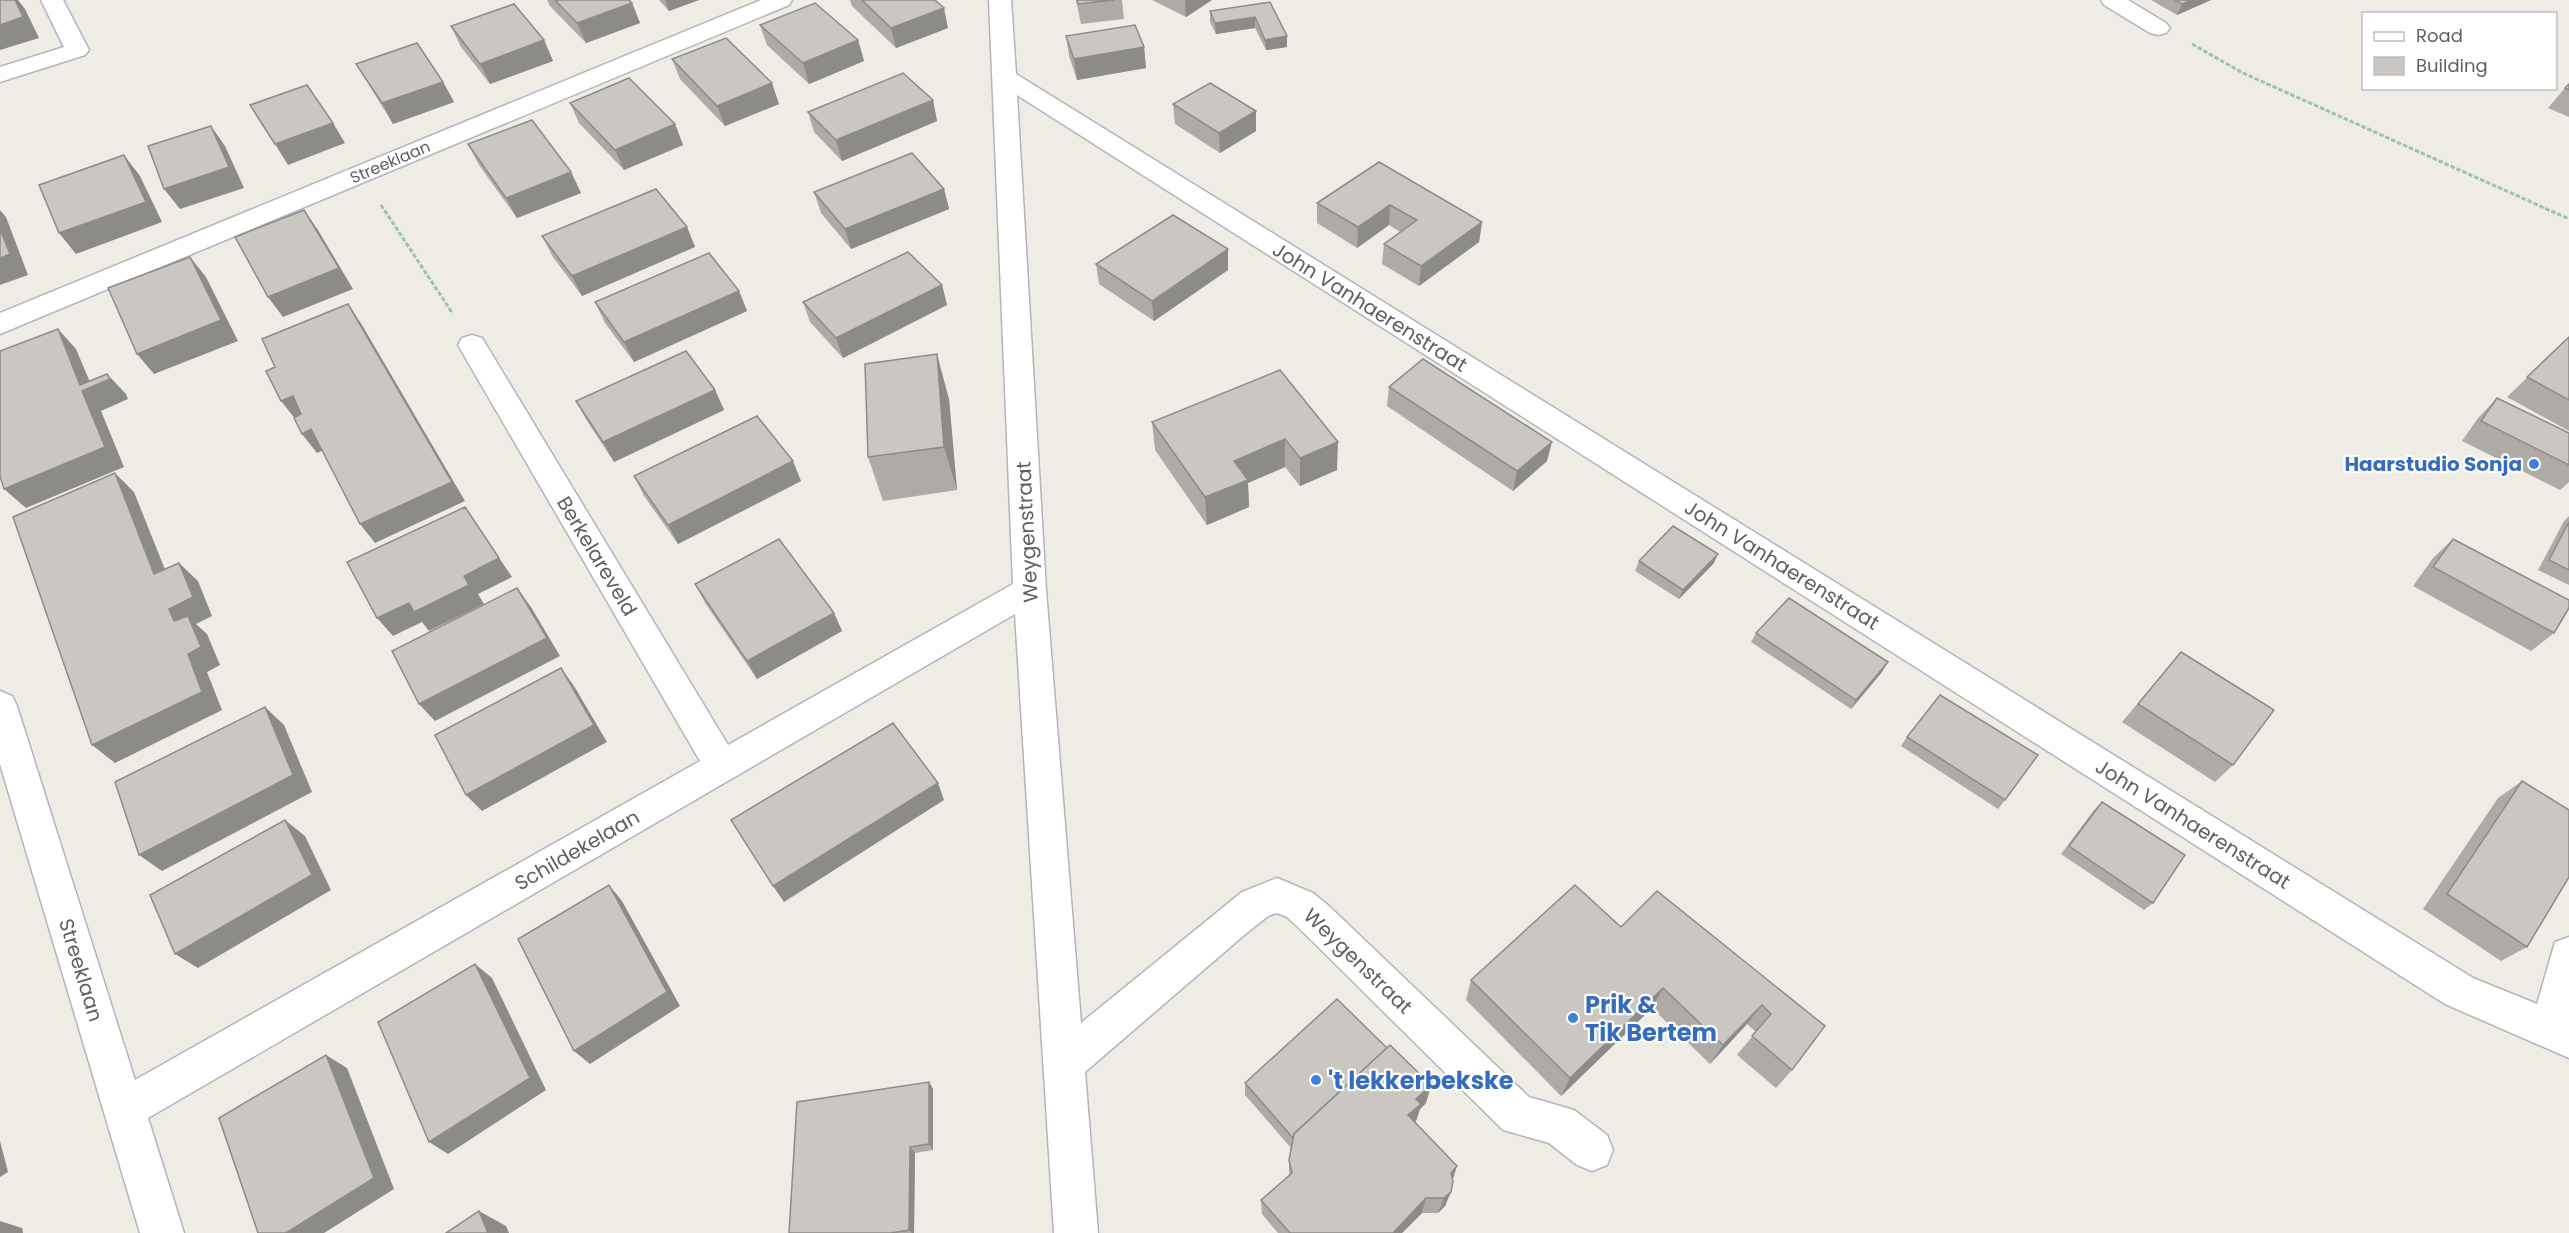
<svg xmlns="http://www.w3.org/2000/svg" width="2569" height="1233" font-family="Poppins,sans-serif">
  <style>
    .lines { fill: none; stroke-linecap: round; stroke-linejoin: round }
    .minor-casing { stroke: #b2b5b9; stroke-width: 3 }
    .path { stroke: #9cc5a8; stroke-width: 3; stroke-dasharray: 4.5 2; stroke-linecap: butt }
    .minor { fill: #fff; fill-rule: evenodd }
    .wall { fill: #aeaba7 }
    .shaded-wall { fill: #8d8b88 }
    .building { fill: #cac7c2; stroke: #8d8b88; stroke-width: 1.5 }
    .shop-dot { fill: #3f7fe0; stroke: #fff; stroke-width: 2 }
    .labels { text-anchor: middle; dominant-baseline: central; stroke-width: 4.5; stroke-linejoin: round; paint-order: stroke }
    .far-street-label { font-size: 16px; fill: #5d6065; stroke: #fff }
    .street-label { font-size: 20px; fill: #5d6065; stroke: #fff }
    .shop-label { font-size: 20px; font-weight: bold; fill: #366cbe; stroke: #fff; text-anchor: end }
    .near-shop-label { font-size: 24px; font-weight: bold; fill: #366cbe; stroke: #fff; text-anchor: start }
  </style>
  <rect width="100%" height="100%" fill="#eeece5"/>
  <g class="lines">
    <g class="minor-casing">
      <g id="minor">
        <path d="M41,0H63L89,50L85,55L0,82V67L64,47Z"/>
        <path d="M761,0H792L789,5L0,334V313Z"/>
        <path d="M989,0H1011L1016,74L2473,978L2537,1004L2555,942L2569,937V1058L2445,1004L1017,95L1046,590L1081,1023L1242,892L1277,878L1313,893L1330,907L1529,1097L1574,1110L1607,1135L1613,1150L1607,1165L1592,1171L1577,1165L1549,1143L1503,1130L1304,933L1287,917L1277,913L1268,916L1243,936L1085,1072L1098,1233H1054L1015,614L148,1118L184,1233H140L0,764V691L12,696L17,706L135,1080L700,761L458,345L462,338L472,335L482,338L728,745L1013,584Z"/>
        <path d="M2101,0H2128L2166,23L2170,28L2166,33L2158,35L2150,33L2104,5Z"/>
      </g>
    </g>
    <g class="path">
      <path d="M2192,44L2243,73L2569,219"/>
      <path d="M381,205L453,314"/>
    </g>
    <use href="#minor" class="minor"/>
  </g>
  <g class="wall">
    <path d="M547,0H629L632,3L640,23L586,43L550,6Z"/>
    <path d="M659,0H699L669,11Z"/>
    <path d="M850,0H935L948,28L896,48L852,6Z"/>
    <path d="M1076,0H1122L1124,19L1081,24Z"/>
    <path d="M1152,0H1212L1186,17Z"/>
    <path d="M2151,0H2211L2177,15Z"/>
    <path d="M1270,2L1287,47L1266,50L1255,28L1216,34L1210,22V11Z"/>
    <path d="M760,25L858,40L864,61L809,84L767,45Z"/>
    <path d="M451,26L544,40L553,61L490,84L461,47Z"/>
    <path d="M1066,36L1144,47L1146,68L1077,80L1069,56Z"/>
    <path d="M672,59L779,104L725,126L680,79Z"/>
    <path d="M356,64L443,82L454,102L393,124Z"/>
    <path d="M2569,84V117L2548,108L2565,88Z"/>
    <path d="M933,100L937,121L842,161L814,132L808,112Z"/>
    <path d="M570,103L675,124L683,145L624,170L579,123Z"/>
    <path d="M1173,104L1256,111V131L1220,153L1175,124Z"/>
    <path d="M468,144L571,172L581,193L517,218L479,165Z"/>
    <path d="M1379,162L1482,222L1479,242L1419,286L1382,264L1384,244L1400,232L1389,225L1357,248L1317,223V203Z"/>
    <path d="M944,189L949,209L851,249L821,213L814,192Z"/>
    <path d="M687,227L695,247L582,296L553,257L542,236Z"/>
    <path d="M1228,249V270L1154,321L1099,284L1096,264Z"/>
    <path d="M942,285L947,305L843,358L810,322L803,302Z"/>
    <path d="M739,291L747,311L634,362L605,323L595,302Z"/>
    <path d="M2569,337V431L2507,397Z"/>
    <path d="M1280,370L1337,470L1300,486L1285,467L1248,483L1249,507L1207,525L1155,450L1152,422Z"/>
    <path d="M1389,387L1547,461L1513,491L1387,406Z"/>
    <path d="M715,390L724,410L614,462L587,421L576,401Z"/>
    <path d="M2497,398L2569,433V482L2560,490L2462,441L2478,418Z"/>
    <path d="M949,399L957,490L883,501L868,457Z"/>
    <path d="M634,476L801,481L678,544L644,496Z"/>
    <path d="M2569,516V585L2538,570L2564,521Z"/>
    <path d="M2453,539L2554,633L2531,651L2413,586L2433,558Z"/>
    <path d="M1639,561L1714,563L1679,599L1635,571Z"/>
    <path d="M695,584L834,613L842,631L757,679L705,603Z"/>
    <path d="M1756,633L1882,672L1851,709L1751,642Z"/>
    <path d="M2181,652L2233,765L2215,782L2122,722Z"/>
    <path d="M1907,737L2005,800L1998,809L1901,746Z"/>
    <path d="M2522,781L2527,947L2501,961L2423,909L2498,798Z"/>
    <path d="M2102,802L2153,903L2144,910L2061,854L2094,810Z"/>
    <path d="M1621,927L1825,1026L1792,1070L1776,1088L1737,1055L1756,1032L1747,1024L1710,1064L1652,1008L1561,1096L1466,1000L1471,980Z"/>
    <path d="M1387,1048L1431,1085L1426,1103L1420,1109L1416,1121L1415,1122L1453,1179L1445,1206L1438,1213H1422L1402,1233H1278L1262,1214L1261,1200L1289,1176V1160L1291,1148L1245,1095V1083Z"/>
    <path d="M929,1082L933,1089V1150L915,1153L914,1233H789Z"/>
  </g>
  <g class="shaded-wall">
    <path d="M15,0H18L25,9L39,38L0,50V25Z"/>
    <path d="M665,0H699L669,11Z"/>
    <path d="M1185,0H1212L1186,17Z"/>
    <path d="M2192,0H2211L2177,15L2182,4Z"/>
    <path d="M632,3L640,23L586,43L577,23Z"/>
    <path d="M944,8L948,28L896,48L891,28Z"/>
    <path d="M1255,17V28L1216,34L1215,23Z"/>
    <path d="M1287,36V47L1266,50L1265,40Z"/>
    <path d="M544,40L553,61L490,84L480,64Z"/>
    <path d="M858,40L864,61L809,84L803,63Z"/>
    <path d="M1144,47L1146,68L1077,80L1074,59Z"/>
    <path d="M443,82L454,102L393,124L382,103Z"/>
    <path d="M772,83L779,104L725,126L717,106Z"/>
    <path d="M933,100L937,121L842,161L836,140Z"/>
    <path d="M1256,111V131L1220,153L1219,133Z"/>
    <path d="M333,123L345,143L288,165L275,144Z"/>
    <path d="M675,124L683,145L624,170L615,150Z"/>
    <path d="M211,126L225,146L244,188L180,209L164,189Z"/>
    <path d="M124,155L140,176L162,222L76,254L59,233Z"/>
    <path d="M571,172L581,193L517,218L506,198Z"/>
    <path d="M944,189L949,209L851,249L845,229Z"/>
    <path d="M1390,205L1389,225L1357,248L1358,227Z"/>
    <path d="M0,210L6,217L28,275L0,285Z"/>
    <path d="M304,210L318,230L353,289L283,317L268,297Z"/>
    <path d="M1482,222L1479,242L1419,286L1421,266Z"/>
    <path d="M687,227L695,247L582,296L572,276Z"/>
    <path d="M1228,249V270L1154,321L1152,301Z"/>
    <path d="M190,257L206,277L238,341L154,374L137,354Z"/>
    <path d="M942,285L947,305L843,358L836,338Z"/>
    <path d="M739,291L747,311L634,362L624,342Z"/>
    <path d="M348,304L362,325L465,501L375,543L360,524Z"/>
    <path d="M58,329L76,349L92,387L107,374L126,394L128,399L101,411L124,467L26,508L4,489L80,385Z"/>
    <path d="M937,354L949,399L957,490L944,447Z"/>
    <path d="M715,390L724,410L614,462L603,442Z"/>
    <path d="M293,396L308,416L297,421L281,401Z"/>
    <path d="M311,429L326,449L317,453L302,434Z"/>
    <path d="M1285,439V467L1248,483L1249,507L1207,525L1205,497L1234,461Z"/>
    <path d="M1338,442L1337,470L1300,486V458Z"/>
    <path d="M1552,442L1547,461L1513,491L1517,471Z"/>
    <path d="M793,461L801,481L678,544L668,525Z"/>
    <path d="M115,473L134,492L174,592L154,574Z"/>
    <path d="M465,507L512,577L478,594L484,604L429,631L422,622L393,636L377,618L464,576Z"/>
    <path d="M1718,554L1714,563L1679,599L1683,590Z"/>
    <path d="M179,563L198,581L212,616L196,624L207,634L220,665L207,672L222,710L115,763L92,745L169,609Z"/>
    <path d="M517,588L531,607L560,656L435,721L419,704Z"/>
    <path d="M834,613L842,631L757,679L747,661Z"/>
    <path d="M1888,662L1882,672L1851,709L1856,700Z"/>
    <path d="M561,668L574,686L607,742L482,811L466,795Z"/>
    <path d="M265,707L284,725L312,792L162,871L139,855Z"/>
    <path d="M938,783L944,800L784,902L773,886Z"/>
    <path d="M285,820L305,836L331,890L198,968L175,954Z"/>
    <path d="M609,885L622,901L680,1006L590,1064L574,1051Z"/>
    <path d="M475,964L492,978L546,1090L448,1154L429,1142Z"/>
    <path d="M1663,988L1652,1008L1561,1096L1570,1078Z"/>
    <path d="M1762,1005L1747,1024L1710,1064L1723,1045Z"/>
    <path d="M326,1055L347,1068L394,1189L324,1233H286Z"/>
    <path d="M929,1082L933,1089V1150L929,1144Z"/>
    <path d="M1431,1085L1426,1103L1420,1109L1416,1121L1404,1132L1408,1115L1416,1099Z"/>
    <path d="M0,1141L8,1172L0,1177Z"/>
    <path d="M910,1147L915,1153L914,1233H912L909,1230Z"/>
    <path d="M1457,1166L1452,1182L1451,1173Z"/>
    <path d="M1451,1192L1445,1206L1438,1213L1444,1198Z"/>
    <path d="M1426,1198L1422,1213L1402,1233H1393Z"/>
    <path d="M479,1211L506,1226L509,1233H488Z"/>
    <path d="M0,1221L22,1228L23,1233H0Z"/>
  </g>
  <g class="building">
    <path d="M0,0H15L23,17L0,25Z"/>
    <path d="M555,0H629L632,3L577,23Z"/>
    <path d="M862,0H935L944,8L891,28Z"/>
    <path d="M1077,0H1114L1078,4Z"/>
    <path d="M2175,0H2192L2182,4Z"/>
    <path d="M1270,2L1287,36L1265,40L1255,17L1215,23L1210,11Z"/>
    <path d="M815,3L858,40L803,63L760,25Z"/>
    <path d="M514,4L544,40L480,64L451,26Z"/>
    <path d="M1135,25L1144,47L1074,59L1066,36Z"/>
    <path d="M726,38L772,83L717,106L672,59Z"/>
    <path d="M417,43L443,82L382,103L356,64Z"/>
    <path d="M903,73L933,100L836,140L808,112Z"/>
    <path d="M629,78L675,124L615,150L570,103Z"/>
    <path d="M1210,83L1256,111L1219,133L1173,104Z"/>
    <path d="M2569,84V90L2565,88Z"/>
    <path d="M307,85L333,123L275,144L250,105Z"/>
    <path d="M532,120L571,172L506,198L468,144Z"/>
    <path d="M211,126L229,167L164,189L148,146Z"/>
    <path d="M912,153L944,189L845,229L814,192Z"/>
    <path d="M124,155L146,202L59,233L39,185Z"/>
    <path d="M1379,162L1482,222L1421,266L1384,244L1417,220L1390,205L1358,227L1317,203Z"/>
    <path d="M656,189L687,227L572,276L542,236Z"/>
    <path d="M304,210L339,268L268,297L235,237Z"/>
    <path d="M1173,215L1228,249L1152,301L1096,264Z"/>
    <path d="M0,229L10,254L0,258Z"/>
    <path d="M908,252L942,285L836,338L803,302Z"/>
    <path d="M709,253L739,291L624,342L595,302Z"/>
    <path d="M190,257L221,320L137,354L108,288Z"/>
    <path d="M348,304L452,482L360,524L311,429L302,434L294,418L301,414L293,396L281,401L266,371L275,367L262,339Z"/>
    <path d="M58,329L80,385L107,374L110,379L82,391L105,447L4,489L0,476V351Z"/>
    <path d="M2569,337V400L2527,377Z"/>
    <path d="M686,351L715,390L603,442L576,401Z"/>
    <path d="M937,354L944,447L868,457L865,364Z"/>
    <path d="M1423,359L1552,442L1517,471L1389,387Z"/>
    <path d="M1280,370L1338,442L1300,458L1285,439L1234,461L1248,480L1205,497L1152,422Z"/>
    <path d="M2497,398L2569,433V465L2481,421Z"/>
    <path d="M757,416L793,461L668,525L634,476Z"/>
    <path d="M115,473L154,574L179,563L193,597L169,609L174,621L188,616L201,647L188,654L202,692L92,745L13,517Z"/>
    <path d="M465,507L499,558L464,576L469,585L414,612L409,603L377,618L347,562Z"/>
    <path d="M2569,522V570L2549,560Z"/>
    <path d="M1673,526L1718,554L1683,590L1639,561Z"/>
    <path d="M779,539L834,613L747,661L695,584Z"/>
    <path d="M2453,539L2569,600V608L2554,633L2433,567Z"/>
    <path d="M517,588L547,638L419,704L392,651Z"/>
    <path d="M1789,598L1888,662L1856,700L1756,633Z"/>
    <path d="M2181,652L2274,710L2233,765L2138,704Z"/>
    <path d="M561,668L594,725L466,795L435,735Z"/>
    <path d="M1940,695L2038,755L2005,800L1907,737Z"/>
    <path d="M265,707L293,775L139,855L115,782Z"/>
    <path d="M893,723L938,783L773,886L731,820Z"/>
    <path d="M2522,781L2569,810V877L2527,947L2447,894Z"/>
    <path d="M2102,802L2185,855L2153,903L2069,846Z"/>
    <path d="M285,820L312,875L175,954L150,895Z"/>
    <path d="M609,885L667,992L574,1051L518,939Z"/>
    <path d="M1575,885L1621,927L1657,891L1825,1026L1792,1070L1752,1036L1771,1014L1762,1005L1723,1045L1663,988L1570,1078L1471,980Z"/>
    <path d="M475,964L530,1078L429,1142L378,1022Z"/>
    <path d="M1337,999L1387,1048L1294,1134L1293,1138L1245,1083Z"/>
    <path d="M1390,1045L1431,1085L1416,1099L1421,1104L1408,1115L1457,1166L1451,1173L1453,1181L1451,1192L1444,1198H1426L1393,1233H1290L1261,1200L1292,1173L1289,1160L1294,1134Z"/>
    <path d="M326,1055L374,1178L286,1233H258L219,1118Z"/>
    <path d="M929,1082V1144L910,1147L909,1230L891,1233H789L797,1102Z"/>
    <path d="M479,1211L488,1233H446Z"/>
  </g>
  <g class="shop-dot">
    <circle cx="2534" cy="464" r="6"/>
    <circle cx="1573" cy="1018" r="6"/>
    <circle cx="1316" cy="1080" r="6"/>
  </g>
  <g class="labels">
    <g class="far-street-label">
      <text transform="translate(390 162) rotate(-23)">Streeklaan</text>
    </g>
    <g class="street-label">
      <text transform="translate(1370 307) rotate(32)">John Vanhaerenstraat</text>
      <text transform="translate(1027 532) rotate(-93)">Weygenstraat</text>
      <text transform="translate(597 556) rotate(59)">Berkelareveld</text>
      <text transform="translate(1782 565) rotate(32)">John Vanhaerenstraat</text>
      <text transform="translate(2193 824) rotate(32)">John Vanhaerenstraat</text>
      <text transform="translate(577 850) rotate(-30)">Schildekelaan</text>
      <text transform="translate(1358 961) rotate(44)">Weygenstraat</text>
      <text transform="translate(81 970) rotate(73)">Streeklaan</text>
    </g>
    <g class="shop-label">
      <text x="2522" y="464">Haarstudio Sonja</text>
    </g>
    <g class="near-shop-label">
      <text x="1585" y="1004">Prik &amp;<tspan x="1585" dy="28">Tik Bertem</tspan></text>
      <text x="1328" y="1080">'t lekkerbekske</text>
    </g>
  </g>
  <rect x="2362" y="12" width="195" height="78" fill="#ffffff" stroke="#bebfc1" stroke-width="1.5"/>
  <rect x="2374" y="32" width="30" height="9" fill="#ffffff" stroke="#bebfc1" stroke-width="1.5"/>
  <text x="2416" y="42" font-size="18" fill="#5d6065">Road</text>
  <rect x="2374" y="57" width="30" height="18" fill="#cac7c2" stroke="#bebfc1" stroke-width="1.5"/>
  <text x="2416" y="72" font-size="18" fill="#5d6065">Building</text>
</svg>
